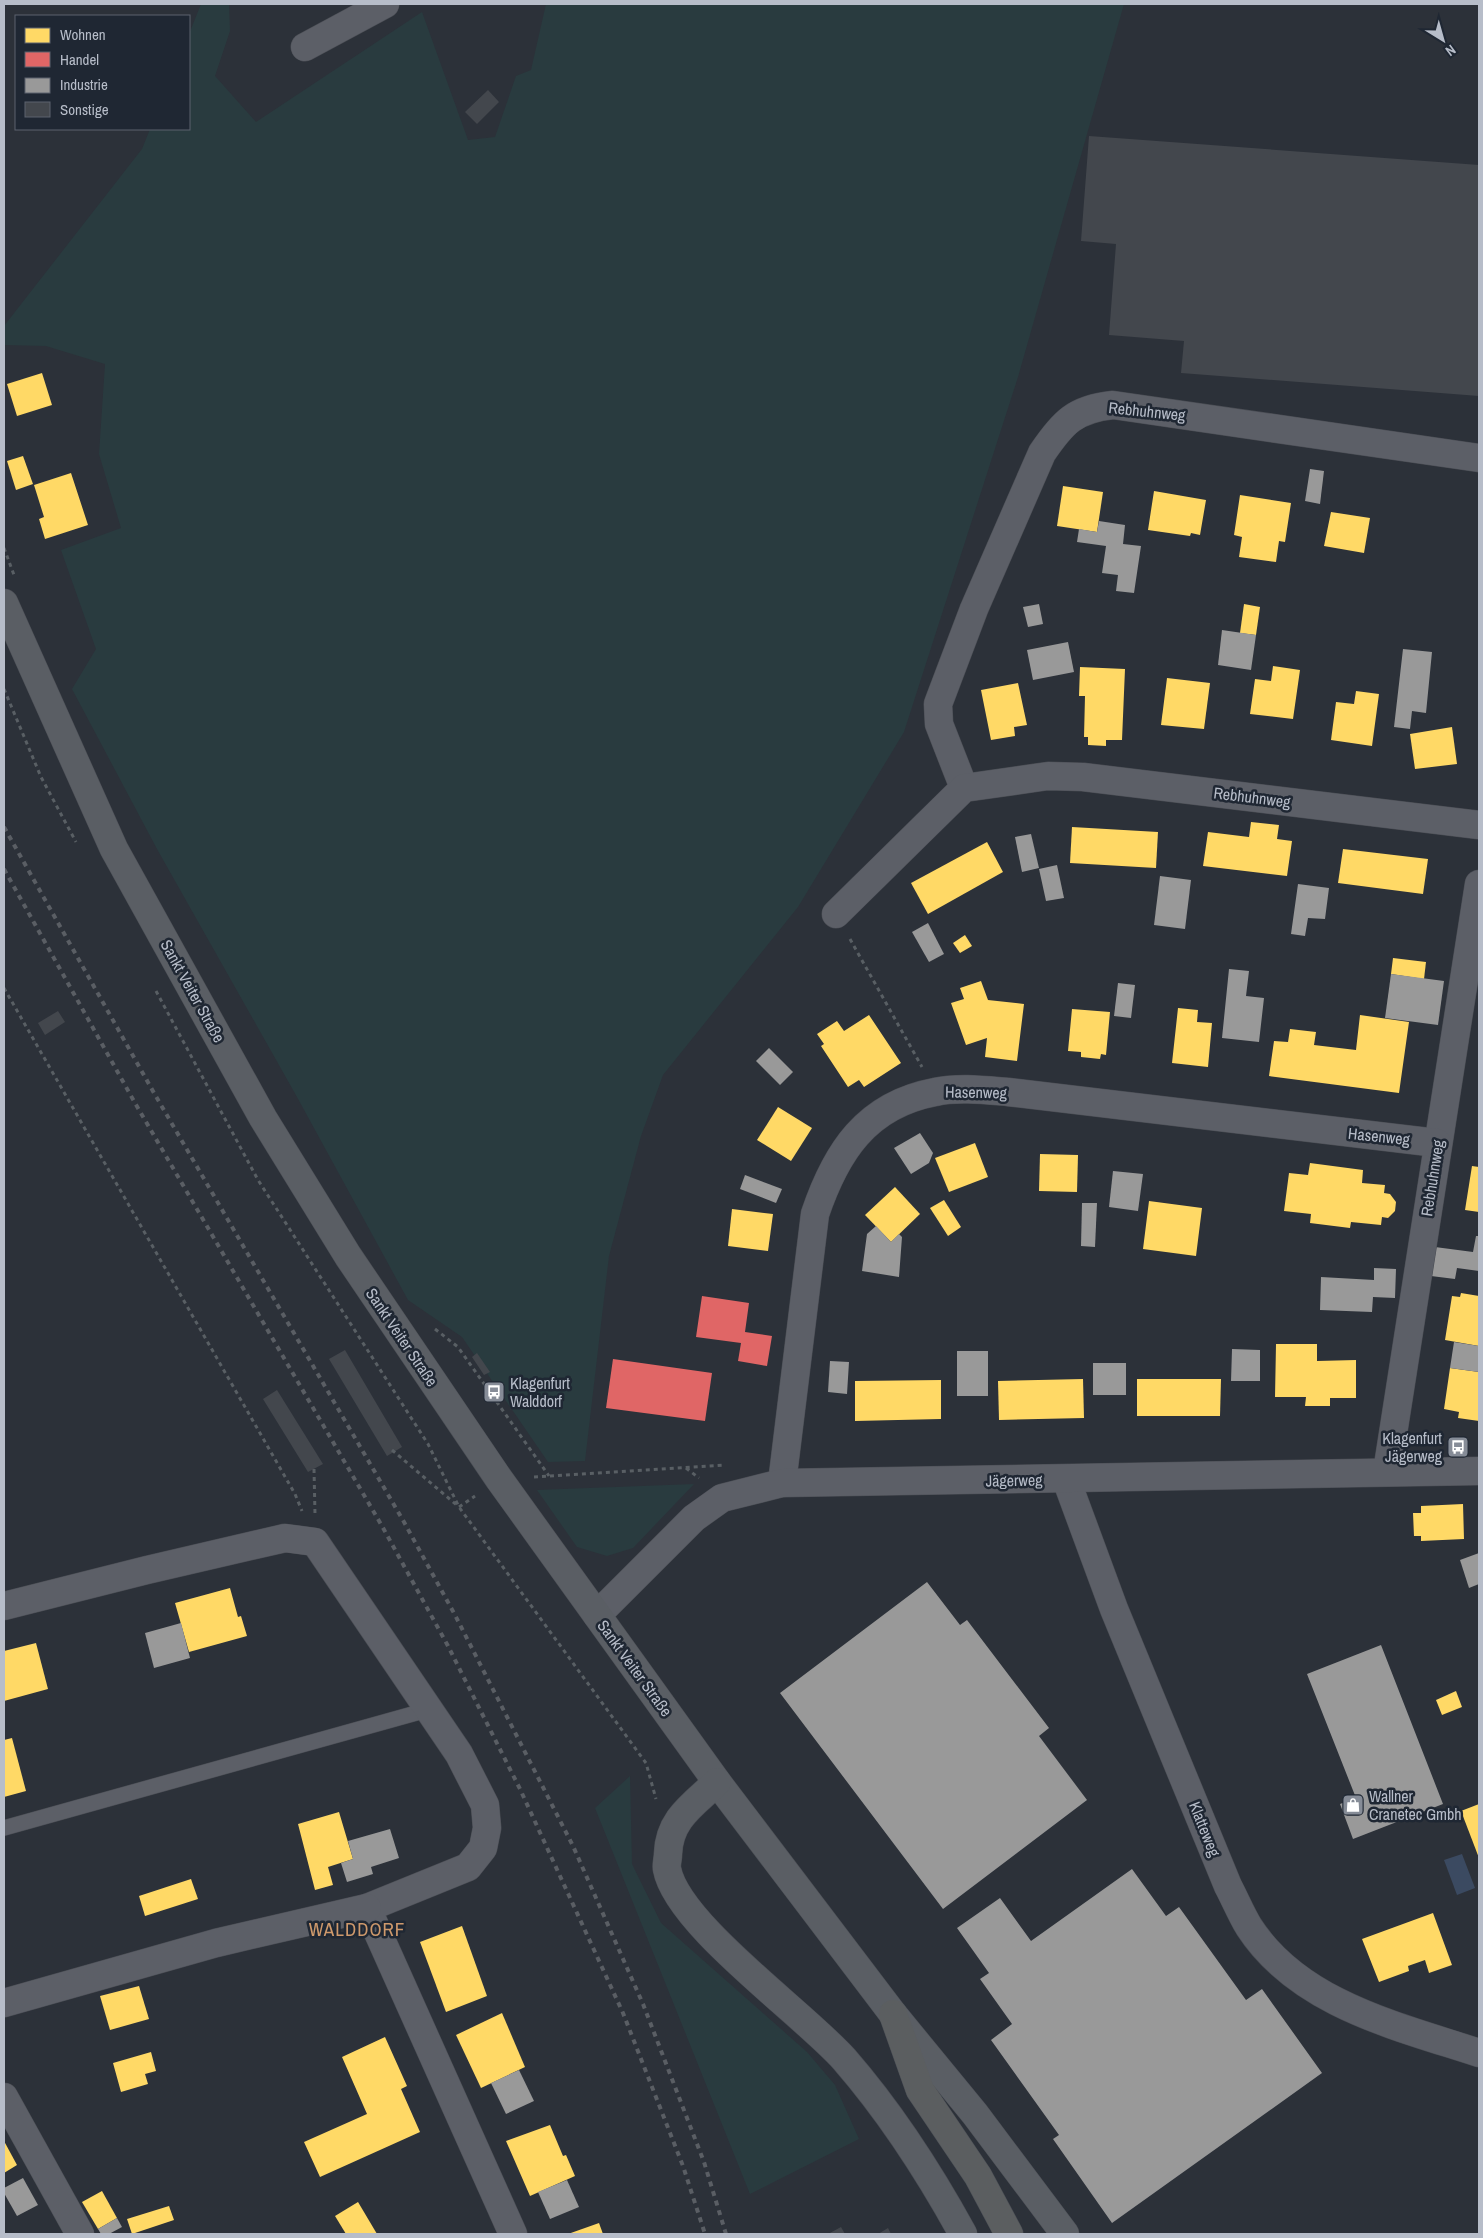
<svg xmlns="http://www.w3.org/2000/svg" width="1483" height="2238" font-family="'Archivo Narrow',sans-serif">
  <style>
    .green { fill: #293b3f }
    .water { fill: #3b4a61 }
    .homes { fill: #ffd966 }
    .shops { fill: #e06666 }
    .industry { fill: #999 }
    .building { fill: #43474d }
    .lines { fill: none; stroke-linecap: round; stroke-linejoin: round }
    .lane-casing { stroke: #4a4d54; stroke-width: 16 }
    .street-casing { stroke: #4a4d54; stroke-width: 29 }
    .secondary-casing { stroke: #4a4d54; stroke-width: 29 }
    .highway-casing { stroke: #494d54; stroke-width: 29 }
    .path { stroke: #595f64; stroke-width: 3; stroke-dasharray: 4 4; stroke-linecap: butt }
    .lane { stroke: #5c5f67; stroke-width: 15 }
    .street { stroke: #5c5f67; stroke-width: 28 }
    .secondary { stroke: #5a5e64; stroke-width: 28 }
    .highway { stroke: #5b5e60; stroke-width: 28 }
    .rail { stroke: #5a5e64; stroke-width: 4; stroke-dasharray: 5 5; stroke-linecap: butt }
    .labels { text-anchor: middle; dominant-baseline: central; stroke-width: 5; stroke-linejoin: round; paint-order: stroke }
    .street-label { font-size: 16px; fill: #b7bdc9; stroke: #1f2733 }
    .poi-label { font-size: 16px; fill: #b7bdc9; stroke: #1f2733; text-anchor: start }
    .quarter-label { font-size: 19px; letter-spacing: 1px; fill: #ce996c; stroke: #1f2733 }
  </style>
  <rect width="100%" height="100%" fill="#2c3139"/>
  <g class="green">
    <path d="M201,4H229L230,31L215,76L256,122L422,12L468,140L495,137L516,76L531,70L546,4H1124L1018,377L904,732L798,907L663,1075L641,1136L609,1256L585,1461L548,1462L462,1337L408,1300L297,1097L157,849L72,689L96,649L61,550L121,528L99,454L105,364L46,346L4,345V326L142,149L150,129H189V34Z"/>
    <path d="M694,1484L633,1548L607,1556L577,1547L537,1490Z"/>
    <path d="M630,1776L632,1864L661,1923L807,2052L835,2085L859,2139L750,2194L595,1808Z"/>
  </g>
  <path class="water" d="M1462,1854L1475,1888L1457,1895L1444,1860Z"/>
  <g class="homes">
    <path d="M42,373L52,405L17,416L7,384Z"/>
    <path d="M23,456L33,484L16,490L7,461Z"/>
    <path d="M71,473L88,525L45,539L39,519L44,517L34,485Z"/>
    <path d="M1063,486L1103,492L1097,532L1057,526Z"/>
    <path d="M1154,491L1206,500L1200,535L1191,533L1190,536L1148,530Z"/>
    <path d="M1240,495L1291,503L1285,542L1279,541L1276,562L1239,557L1242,537L1234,535Z"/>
    <path d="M1331,512L1370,518L1364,553L1324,546Z"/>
    <path d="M1244,604L1260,607L1256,635L1240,633Z"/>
    <path d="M1273,666L1300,670L1293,719L1250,714L1255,679L1271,681Z"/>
    <path d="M1080,667L1125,669L1122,740H1106V746L1088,745V737H1084L1085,696H1079Z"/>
    <path d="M1167,678L1210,683L1204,729L1161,725Z"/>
    <path d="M1018,683L1027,725L1014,727L1015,736L991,740L981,690Z"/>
    <path d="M1356,691L1379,694L1372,746L1331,740L1336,702L1354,704Z"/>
    <path d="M1452,727L1457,764L1415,769L1410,734Z"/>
    <path d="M1251,822L1279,825L1277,839L1292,841L1287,876L1203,866L1208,832L1249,837Z"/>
    <path d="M1072,827L1158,832L1156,868L1070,863Z"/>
    <path d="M987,842L1003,872L928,914L911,883Z"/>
    <path d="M1343,849L1428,859L1423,894L1338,883Z"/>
    <path d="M965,935L972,946L960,953L953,943Z"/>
    <path d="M1393,958L1426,962L1424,979L1391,974Z"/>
    <path d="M981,981L988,1000L1024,1004L1017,1061L985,1057L987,1038L966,1045L951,1003L964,999L960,988Z"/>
    <path d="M1178,1008L1198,1010L1197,1022L1212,1023L1208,1067L1172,1063Z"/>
    <path d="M1072,1009L1110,1012L1106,1055L1101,1054L1100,1059L1081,1057V1052L1068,1051Z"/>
    <path d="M869,1015L901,1063L864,1087L859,1080L848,1087L821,1046L824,1044L817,1034L837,1021L844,1031Z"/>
    <path d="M1360,1015L1409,1022L1399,1093L1269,1076L1274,1041L1288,1042L1290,1029L1316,1032L1314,1045L1356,1050Z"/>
    <path d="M778,1107L812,1128L791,1161L757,1140Z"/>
    <path d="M975,1143L988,1177L949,1192L935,1158Z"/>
    <path d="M1040,1154L1078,1155L1077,1192L1039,1191Z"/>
    <path d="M1310,1163L1363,1170L1362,1183L1385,1185L1384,1193L1390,1194L1396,1202L1395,1211L1388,1218L1382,1217L1381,1225L1351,1222L1350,1228L1310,1223L1311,1214L1284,1211L1289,1173L1308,1175Z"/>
    <path d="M1472,1166L1479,1167V1212L1465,1210Z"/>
    <path d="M895,1187L920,1214L891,1242L865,1215Z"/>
    <path d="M944,1200L961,1227L948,1236L930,1208Z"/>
    <path d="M1149,1201L1202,1208L1196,1256L1143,1249Z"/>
    <path d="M732,1209L773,1214L768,1251L728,1246Z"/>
    <path d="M1461,1293L1479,1296V1346L1445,1340L1452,1296L1460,1297Z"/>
    <path d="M1276,1344H1317V1361L1356,1360V1398H1330V1406H1305L1306,1397H1275Z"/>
    <path d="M1450,1368L1479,1372V1421L1458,1418L1459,1412L1444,1409Z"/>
    <path d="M1083,1379L1084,1418L999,1420L998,1381Z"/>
    <path d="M1137,1379H1221L1220,1416H1137Z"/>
    <path d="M941,1380V1419L855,1421V1381Z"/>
    <path d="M1463,1504L1464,1539L1421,1541V1536H1414L1413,1513H1421V1506Z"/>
    <path d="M230,1588L238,1617L241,1616L247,1636L189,1652L175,1603Z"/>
    <path d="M36,1643L48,1689L4,1701V1651Z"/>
    <path d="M1456,1691L1462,1707L1442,1715L1436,1700Z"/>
    <path d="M12,1738L26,1791L4,1797V1740Z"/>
    <path d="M1479,1804V1858L1461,1811Z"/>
    <path d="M339,1812L353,1859L328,1867L333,1885L315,1890L298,1824Z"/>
    <path d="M191,1879L198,1899L145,1916L139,1896Z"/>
    <path d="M1433,1913L1452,1965L1429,1973L1425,1960L1408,1966L1409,1971L1379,1982L1362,1939Z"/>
    <path d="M462,1926L487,1996L446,2012L420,1942Z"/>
    <path d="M139,1986L149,2019L110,2030L100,1996Z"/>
    <path d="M502,2013L525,2067L481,2088L456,2035Z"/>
    <path d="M385,2037L407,2086L401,2089L420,2132L320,2177L304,2142L367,2114L342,2057Z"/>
    <path d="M151,2052L156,2071L145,2074L148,2084L121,2092L113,2063Z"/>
    <path d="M550,2125L563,2156L566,2155L575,2176L530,2196L506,2141Z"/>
    <path d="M4,2141L17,2165L4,2173Z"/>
    <path d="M102,2191L117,2218L98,2229L82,2202Z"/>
    <path d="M358,2202L377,2234H346L335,2216Z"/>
    <path d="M169,2206L174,2220L132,2234L127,2219Z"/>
    <path d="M599,2223L603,2234H568Z"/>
  </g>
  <g class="shops">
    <path d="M702,1296L749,1303L745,1332L772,1336L767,1366L738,1361L741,1343L696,1337Z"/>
    <path d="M613,1359L712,1373L705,1421L606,1408Z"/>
  </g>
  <g class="industry">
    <path d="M1310,469L1324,471L1320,504L1305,501Z"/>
    <path d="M1099,521L1125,525L1123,544L1141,546L1134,593L1116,591L1118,575L1102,573L1106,546L1077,542L1079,529L1097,532Z"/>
    <path d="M1039,604L1043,624L1028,627L1023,607Z"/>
    <path d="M1222,630L1256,635L1251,670L1218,665Z"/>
    <path d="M1068,642L1074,672L1033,680L1027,650Z"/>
    <path d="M1403,649L1432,652L1426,713L1412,711L1410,729L1394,727Z"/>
    <path d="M1031,834L1039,868L1022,872L1015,837Z"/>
    <path d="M1057,865L1064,898L1046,901L1039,869Z"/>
    <path d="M1160,876L1191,880L1185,929L1154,925Z"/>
    <path d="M1298,884L1329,888L1325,919L1308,918L1305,936L1291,934Z"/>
    <path d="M928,923L944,954L929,962L912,932Z"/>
    <path d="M1229,969L1249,971L1246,996L1264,998L1259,1042L1222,1038Z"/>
    <path d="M1391,974L1444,981L1438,1025L1385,1018Z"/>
    <path d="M1118,983L1135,985L1131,1018L1114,1016Z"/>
    <path d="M769,1048L793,1072L780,1085L756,1061Z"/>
    <path d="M920,1133L933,1153L929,1163L911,1174L894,1148Z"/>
    <path d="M1113,1171L1143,1174L1138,1211L1109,1207Z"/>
    <path d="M745,1175L782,1189L776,1203L740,1189Z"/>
    <path d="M1082,1203H1097L1095,1247L1081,1246Z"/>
    <path d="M876,1226L891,1242L899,1234L902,1237L899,1277L862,1271L867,1234Z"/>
    <path d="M1476,1236H1479V1271L1457,1268L1455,1279L1431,1276L1435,1247L1473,1252Z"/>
    <path d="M1374,1268L1396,1269L1395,1298L1373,1297L1372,1312L1320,1310L1321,1277L1374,1280Z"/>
    <path d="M1454,1342L1479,1346V1372L1450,1368Z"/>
    <path d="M1232,1349L1260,1350V1381H1231Z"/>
    <rect x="957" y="1351" width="31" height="45"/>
    <path d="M830,1361L849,1362L847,1394L828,1392Z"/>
    <rect x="1093" y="1363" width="33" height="32"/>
    <path d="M1479,1553V1584L1469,1588L1460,1560Z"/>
    <path d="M927,1582L960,1625L967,1620L1049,1728L1039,1736L1087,1800L943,1909L780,1693Z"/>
    <path d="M181,1623L190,1658L154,1668L145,1633Z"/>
    <path d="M1381,1645L1443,1804L1353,1839L1340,1804L1356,1798L1307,1674Z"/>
    <path d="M390,1829L399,1858L371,1867L373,1874L347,1882L341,1863L353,1859L348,1841Z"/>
    <path d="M1132,1869L1166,1916L1179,1907L1246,2000L1262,1989L1322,2073L1112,2223L1053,2139L1059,2135L991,2040L1012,2024L980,1979L989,1973L957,1928L1000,1898L1031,1941Z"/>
    <path d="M519,2070L534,2101L506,2114L491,2083Z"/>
    <path d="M23,2178L38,2205L17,2216L4,2193V2188Z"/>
    <path d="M567,2180L579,2207L550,2219L538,2192Z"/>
    <path d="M117,2218L122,2227L109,2234H101L98,2229Z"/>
  </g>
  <g class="building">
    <path d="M488,90L499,102L477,124L465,112Z"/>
    <path d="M1089,136L1479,165V396L1181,373L1184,341L1109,335L1116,244L1081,241Z"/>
    <path d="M58,1011L65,1022L45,1035L38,1023Z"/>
    <path d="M345,1350L402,1447L387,1456L329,1359Z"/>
    <path d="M477,1353L490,1372L484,1375L472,1357Z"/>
    <path d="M277,1390L323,1464L308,1472L263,1399Z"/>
    <path d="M841,2227L845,2234H828Z"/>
    <path d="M888,2228L891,2234H878Z"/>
  </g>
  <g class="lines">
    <g class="lane-casing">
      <path id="lane" d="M4,1828L427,1710"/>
    </g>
    <g class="street-casing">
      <g id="street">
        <path d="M305,47L385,4"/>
        <path d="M964,788L939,724L938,704L974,609L1042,453C1063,422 1075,409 1113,405L1479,458"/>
        <path d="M836,914L964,788L1048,776L1083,777L1479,825"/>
        <path d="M1387,1472L1479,884"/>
        <path d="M1066,1479L1114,1609L1228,1886C1235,1899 1241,1914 1249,1927C1299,2004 1397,2026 1479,2053"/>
        <path d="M782,1483L815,1214C836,1152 866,1105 935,1092C958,1087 984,1090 1008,1092L1437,1143"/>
        <path d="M4,1606L147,1570L285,1538L315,1542L459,1754L485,1805L487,1828L483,1848L468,1867L367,1908L513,2234"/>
        <path d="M597,1615L694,1518L722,1498L782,1483L1479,1471"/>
        <path d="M4,2003L216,1943L367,1908"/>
        <path d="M4,2097L80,2234"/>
      </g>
    </g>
    <g class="secondary-casing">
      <g id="secondary">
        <path d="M4,603L114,849L263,1118L348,1256L499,1479L717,1782L893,2014L975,2114L1065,2234"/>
        <path d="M717,1782C693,1805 669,1819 668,1854C668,1859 666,1865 667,1869C677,1924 803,2013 844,2059C891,2113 929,2172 963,2234"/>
      </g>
    </g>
    <g class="highway-casing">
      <path id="highway" d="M893,2014L920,2090L978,2176L1009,2234"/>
    </g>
    <g class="path">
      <path d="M4,548L14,575"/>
      <path d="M4,689L41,777L76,842"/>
      <path d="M850,939L922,1067"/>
      <path d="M4,988L295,1494L302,1511"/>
      <path d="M156,991L258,1180L428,1444L459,1507L646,1763L656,1799"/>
      <path d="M435,1329L458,1347L549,1476"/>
      <path d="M392,1450L459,1507L475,1496"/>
      <path d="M686,1468L699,1478"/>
      <path d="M314,1469L315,1514"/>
      <path d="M534,1477L724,1465"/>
    </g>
    <use href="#lane" class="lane"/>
    <use href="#street" class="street"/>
    <use href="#secondary" class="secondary"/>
    <use href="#highway" class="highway"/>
    <g class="rail">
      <path d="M4,827L154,1093L404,1522L455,1615L573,1846L643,2004L704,2162L726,2234"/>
      <path d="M4,869L135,1103L382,1526L448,1646L520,1789L623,2013L683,2166L705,2234"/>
    </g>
  </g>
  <defs>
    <g id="bus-square" transform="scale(1.125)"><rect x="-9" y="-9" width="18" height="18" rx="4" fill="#868c97" stroke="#1f2733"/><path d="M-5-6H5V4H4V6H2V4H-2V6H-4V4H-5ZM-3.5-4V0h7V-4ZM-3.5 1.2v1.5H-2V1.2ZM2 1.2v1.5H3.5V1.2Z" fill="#fff"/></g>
    <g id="shop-square" transform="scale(1.125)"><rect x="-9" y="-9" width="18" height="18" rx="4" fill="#868c97" stroke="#1f2733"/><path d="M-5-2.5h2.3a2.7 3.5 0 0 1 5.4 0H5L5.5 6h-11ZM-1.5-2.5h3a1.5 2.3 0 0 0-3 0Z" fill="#fff"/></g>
  </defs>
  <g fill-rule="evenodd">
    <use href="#bus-square" x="494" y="1392"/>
    <use href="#bus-square" x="1458" y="1447"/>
    <use href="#shop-square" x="1353" y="1805"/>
  </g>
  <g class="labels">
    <g class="street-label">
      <text transform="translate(1147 411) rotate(6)">Rebhuhnweg</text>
      <text transform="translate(1252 797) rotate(7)">Rebhuhnweg</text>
      <text transform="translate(193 991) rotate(61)">Sankt Veiter Straße</text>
      <text transform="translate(976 1092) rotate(1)">Hasenweg</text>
      <text transform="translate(1379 1136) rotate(6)">Hasenweg</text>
      <text transform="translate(1432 1178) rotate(-81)">Rebhuhnweg</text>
      <text transform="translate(402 1337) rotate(56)">Sankt Veiter Straße</text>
      <text transform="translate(1014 1480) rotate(-1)">Jägerweg</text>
      <text transform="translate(635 1668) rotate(54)">Sankt Veiter Straße</text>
      <text transform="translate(1205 1829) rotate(68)">Klatteweg</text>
    </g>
    <g class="poi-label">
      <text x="510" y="1383">Klagenfurt<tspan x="510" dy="18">Walddorf</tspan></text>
      <text x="1442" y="1438" text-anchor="end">Klagenfurt<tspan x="1442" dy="18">Jägerweg</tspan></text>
      <text x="1369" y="1796">Wallner<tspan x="1369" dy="18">Cranetec Gmbh</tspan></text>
    </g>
    <g class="quarter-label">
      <text x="357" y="1929">WALDDORF</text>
    </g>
  </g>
  <rect width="1483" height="2238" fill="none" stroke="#b7bdc9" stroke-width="10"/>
  <rect x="15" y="15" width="175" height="115" fill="#1f2733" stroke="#5c636f"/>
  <rect x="25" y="28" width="25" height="15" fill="#ffd966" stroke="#5c636f"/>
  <text x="60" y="40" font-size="15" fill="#b7bdc9">Wohnen</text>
  <rect x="25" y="52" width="25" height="15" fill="#e06666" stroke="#5c636f"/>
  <text x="60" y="65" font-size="15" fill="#b7bdc9">Handel</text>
  <rect x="25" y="78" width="25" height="15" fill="#999999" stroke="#5c636f"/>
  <text x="60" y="90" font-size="15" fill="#b7bdc9">Industrie</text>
  <rect x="25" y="102" width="25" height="15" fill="#43474d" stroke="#5c636f"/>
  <text x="60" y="115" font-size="15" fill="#b7bdc9">Sonstige</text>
  <g transform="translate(1443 40) rotate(143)" stroke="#1f2733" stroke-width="4" paint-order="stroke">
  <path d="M0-4L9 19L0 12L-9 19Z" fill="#b7bdc9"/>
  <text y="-8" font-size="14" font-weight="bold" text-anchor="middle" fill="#b7bdc9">N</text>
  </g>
</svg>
